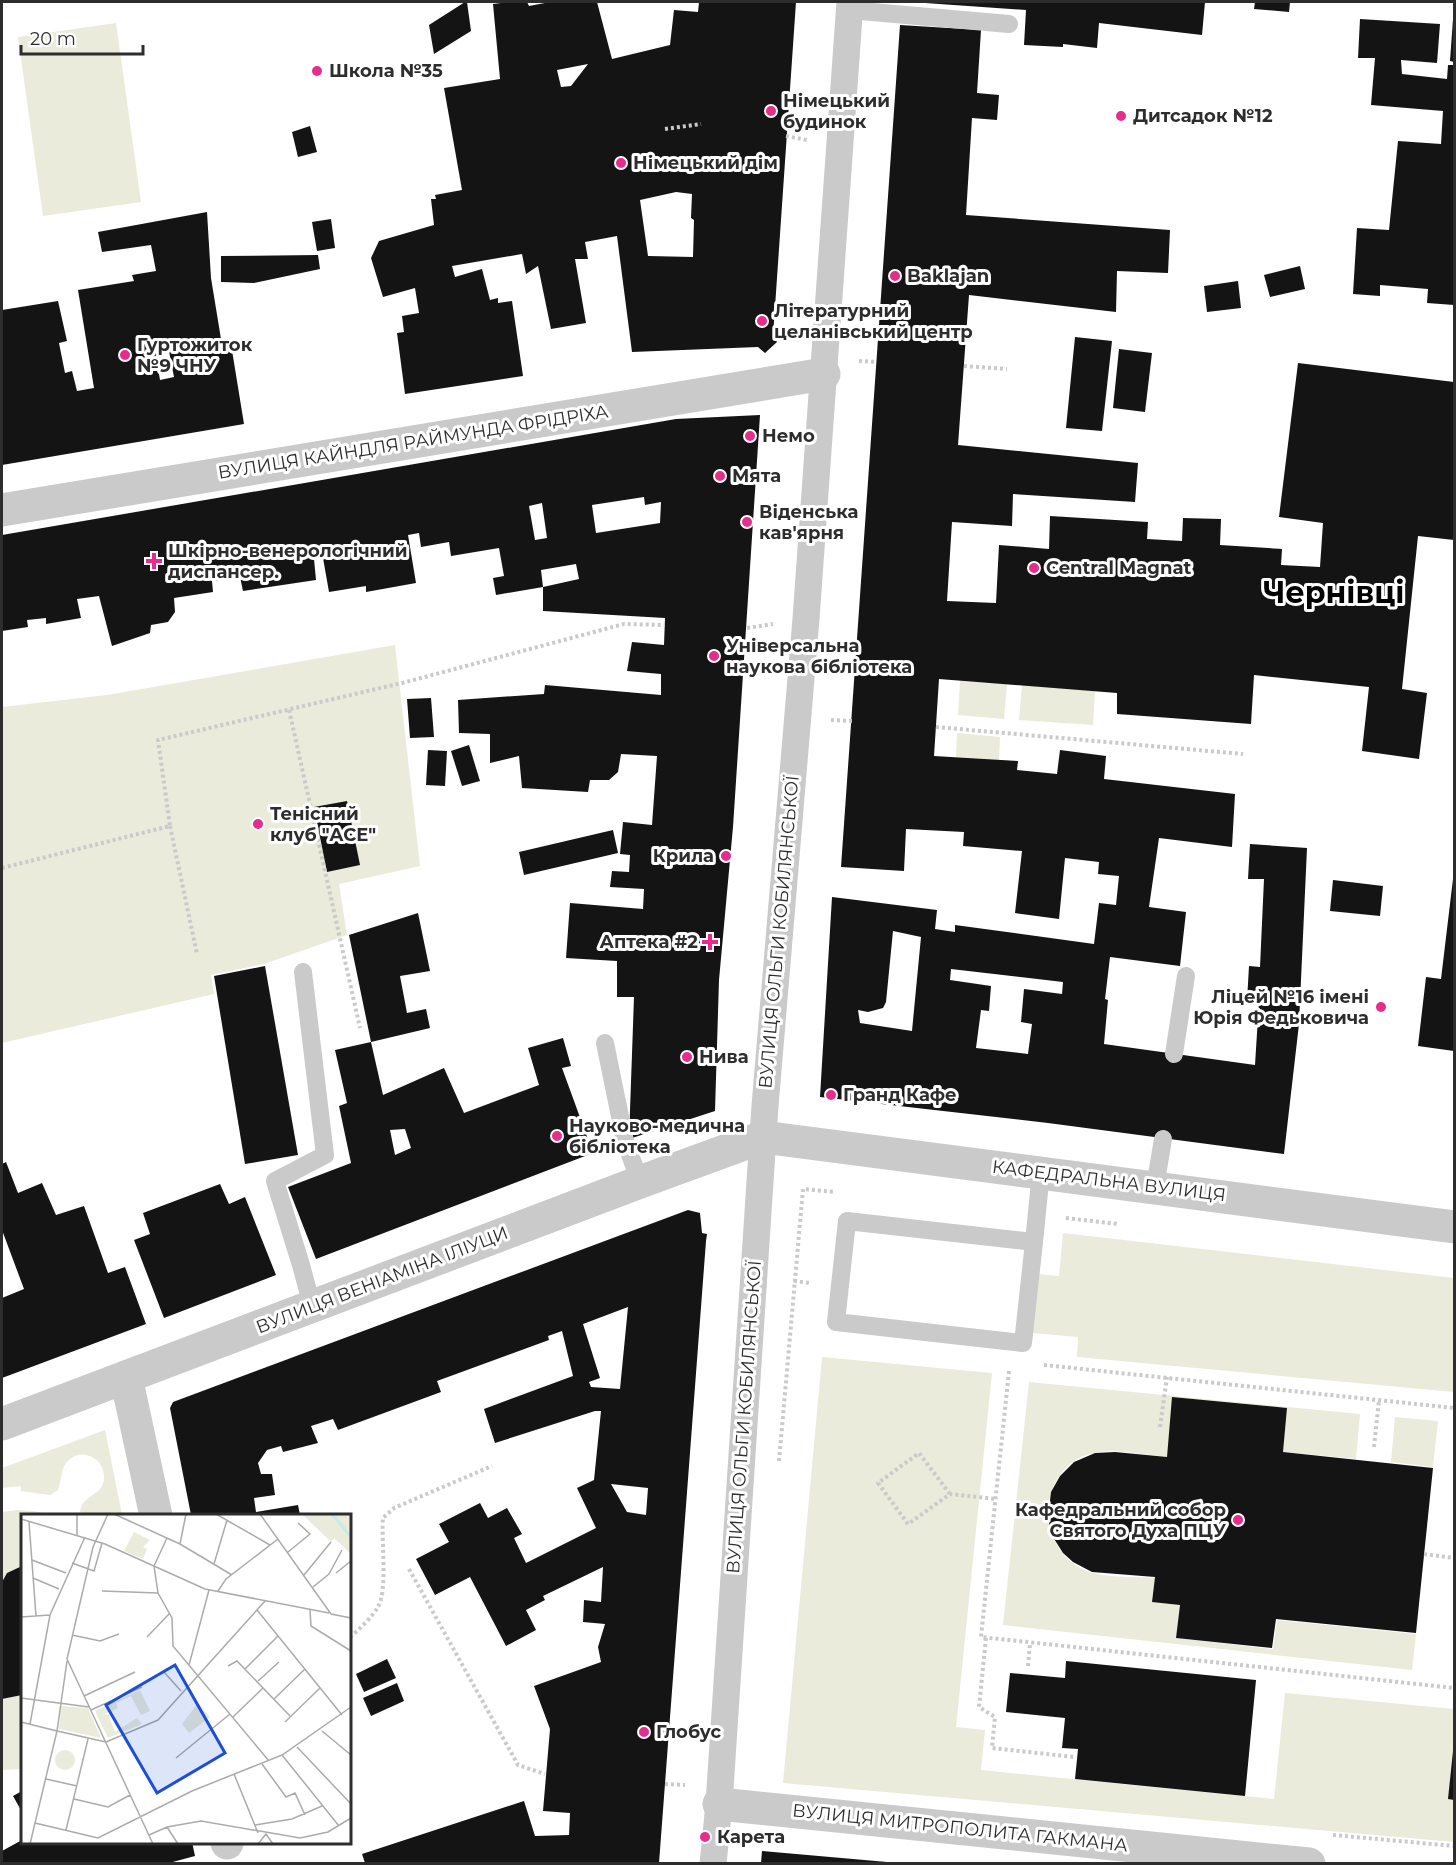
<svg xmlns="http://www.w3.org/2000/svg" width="1456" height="1865" font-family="Montserrat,sans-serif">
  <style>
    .green { fill: #eaebda }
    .building { fill: #141414; fill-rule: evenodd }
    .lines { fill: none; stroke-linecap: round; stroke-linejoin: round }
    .path { stroke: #cacaca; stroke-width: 4; stroke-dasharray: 3 3; stroke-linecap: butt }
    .service { stroke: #cacaca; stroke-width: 18 }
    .pedestrian { stroke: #cacaca; stroke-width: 27 }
    .minor { stroke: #cacaca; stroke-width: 33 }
    .tertiary { stroke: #cacaca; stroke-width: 33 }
    .poi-dot { fill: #e62d8b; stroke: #fff; stroke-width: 2 }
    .labels { text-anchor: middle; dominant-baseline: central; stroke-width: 6; stroke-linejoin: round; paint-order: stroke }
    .poi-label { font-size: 18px; font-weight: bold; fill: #2d2d2d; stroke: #fff; text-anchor: start }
    .street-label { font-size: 18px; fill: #2d2d2d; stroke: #fff }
    .town-label { font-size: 30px; font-weight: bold; fill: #000; stroke: #fff }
    .inset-river { fill: none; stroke: #c6ebe9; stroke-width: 3 }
    .inset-road { fill: none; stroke: #ababab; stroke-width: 1.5 }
    .view { fill: #1d4ed8; fill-opacity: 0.15; stroke: #1d4ed8; stroke-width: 3 }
    .inset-edge { fill: none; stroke: #2d2d2d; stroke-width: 3 }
  </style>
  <rect width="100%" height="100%" fill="#fff"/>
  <g class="green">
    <path d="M116,23L141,202L43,216L18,37Z"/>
    <path d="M395,645L420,866L339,884L347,935L264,964L211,975L214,994L2,1043V707L107,695Z"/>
    <path d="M960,681L1007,684L1004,719L958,715Z"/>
    <path d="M1022,685L1095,691L1093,725L1019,720Z"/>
    <path d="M957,733L1000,737L999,760L956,757Z"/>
    <path d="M1063,1233L1454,1278V1392L1077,1357L1078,1337L1032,1333L1037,1274L1059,1276Z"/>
    <path d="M822,1357L992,1373L956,1727L985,1730L981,1770L1274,1799L1285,1693L1454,1709V1842L783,1783Z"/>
    <path d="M1029,1382L1360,1414L1356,1459L1283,1452L1287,1408L1173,1397L1167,1457C1142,1455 1113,1447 1089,1454C1037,1471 1035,1545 1082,1569C1103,1579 1132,1576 1155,1578L1152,1601L1180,1605L1176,1638L1273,1649L1277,1620L1416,1634L1412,1670L1003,1625Z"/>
    <path d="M1395,1417L1438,1421L1433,1467L1391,1462Z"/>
    <path d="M105,1430L122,1515H82L80,1511C83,1494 103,1496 104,1479C106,1461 84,1446 69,1460C60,1467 62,1480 58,1490L50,1495L21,1491V1486L2,1488V1468Z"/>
    <path d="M17,1510L33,1511L53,1515L22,1516V1566L7,1573L2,1582V1512Z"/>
    <path d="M22,1695V1769L2,1770V1699Z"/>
  </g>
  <g class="building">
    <path d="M465,2H467L471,31L434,54L429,25Z"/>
    <path d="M509,2H527L529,6L550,2H597L612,59L670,45L674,10L698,12L699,2H796L773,336L777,342L765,353L758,347L632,352L617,236L585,242L588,259H575L586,323L551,329L538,266L526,274L522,254L452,266L455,277L482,269L490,300L498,298V303L512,301L523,376L405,394L397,333L404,332L402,316L419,313L415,288L383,297L371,258L379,241L434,225L431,199H436L435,195L462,190L444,88L500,79L493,4ZM588,64L571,86L561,87L557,70ZM676,192L692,194L691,218L694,220L693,257L648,256L640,200Z"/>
    <path d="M925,2H1205L1202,35L1099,23L1097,48L1063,44V47L1024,45L1026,10L925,3Z"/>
    <path d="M1255,2H1290L1289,12L1254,9Z"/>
    <path d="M1360,19L1440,24L1437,63L1401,60L1402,74L1447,79L1448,65H1454V305L1427,303L1428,289L1380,285V296L1353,294L1357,228L1389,230L1398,141L1441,144L1443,111L1371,105L1375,58H1358Z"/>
    <path d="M1453,19H1454V62L1450,61Z"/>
    <path d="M900,25L981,30L977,93L999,95L997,120L972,118L966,215L1170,230L1168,273L1117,271L1116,312L969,295L958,445L1138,463L1135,502L1013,494L1012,526L952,522L947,601L996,603L999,545L1049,549L1050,516L1148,522L1147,539L1182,541L1183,518L1221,519L1220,545L1282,549L1281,565L1320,567L1323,523L1279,517L1298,363L1454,382V540L1418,536L1402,689L1427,693L1419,759L1362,751L1369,687L1254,675L1251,724L1117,714V693L939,679L934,756L1018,761L1017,770L1057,774L1060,750L1106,756L1104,779L1235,794L1232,847L1159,838L1149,907L1186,912L1180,966L1110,957L1105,999L1108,1000L1104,1044L1255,1065L1259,1001H1247L1249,966L1260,967L1264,879H1248L1250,844L1307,848L1299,1024L1284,1154L1048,1123L820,1097L832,897L937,910L935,929L955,932V925L1094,944L1099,903L1116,905L1119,876L1098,874L1099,862L1065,858L1059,919L1015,913L1022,851L963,846L964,832L906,829L904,871L841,867ZM893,931L921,937L912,1031L860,1023L858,1010L868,1012L883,1008L886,1002ZM951,969L1063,982L1062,994L1024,989L1021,1022L1032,1024L1028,1054L976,1048L981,1010L989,1011L991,986L950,980Z"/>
    <path d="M310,126L317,152L298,157L292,132Z"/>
    <path d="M207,212L211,278L221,339L230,338L244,424L2,465V310L58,301L67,341L59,343L65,373L72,371L77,391L94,388L78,290L134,281L132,275L156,271L151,245L102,252L98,232ZM167,341L174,377L160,380L158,368L163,367L159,342Z"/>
    <path d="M331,219L335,248L317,251L312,222Z"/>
    <path d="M318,255L320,269L254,283L221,282V256Z"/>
    <path d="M1300,266L1305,289L1270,297L1264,275Z"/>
    <path d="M1238,281L1241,308L1207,312L1204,286Z"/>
    <path d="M1075,337L1112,341L1102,431L1066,428Z"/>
    <path d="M1119,349L1152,353L1145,412L1113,408Z"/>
    <path d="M760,415L733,827L719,980L715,1111L629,1139L634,997H617V961L566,958L570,903L643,909L644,889L610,887L612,871L629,872L630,855L620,854L623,822L652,825L657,756L621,754L618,772L609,780H590L588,792L522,788L519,756L490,763V734L459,733L458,700L544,694L545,685L661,695V674L627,671L632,642L664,645L665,618L543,611V587L579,579L576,564L541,570L543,587L496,595L493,578L504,576L499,548L451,556L449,542L421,547L419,533L408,535L416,583L366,592V586L329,592L323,558L314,559L316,580L243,591L240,577L212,581L213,592L174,598L175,612L168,622L151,625L150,633L112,646L99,596L77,599L81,618L46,624V618L27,620L28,627L2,631V535L676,419ZM644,497L645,505L661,502L660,523L596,533L592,505ZM542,503L547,538L535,540L529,506Z"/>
    <path d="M431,698L434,737L410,738L407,699Z"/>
    <path d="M469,745L480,781L462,786L451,751Z"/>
    <path d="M428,750L447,751L445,786L426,785Z"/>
    <path d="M347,801L360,865L327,872L314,807Z"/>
    <path d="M613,830L618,853L524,875L519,852Z"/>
    <path d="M1453,879H1454V1051L1418,1046L1426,977L1441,979Z"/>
    <path d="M1333,880L1383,886L1380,916L1330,911Z"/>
    <path d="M418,913L430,971L400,976L407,1013L426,1009L430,1028L371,1042L349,935Z"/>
    <path d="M265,966L298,1155L245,1164L214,976Z"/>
    <path d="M563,1038L571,1066L562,1068L593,1153L316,1259L288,1187L351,1163L339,1106L347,1103L335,1050L371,1042L383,1095L444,1068L464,1113L539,1085L528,1048ZM405,1129L411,1148L395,1155L390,1130Z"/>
    <path d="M6,1162L18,1193L42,1183L56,1215L84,1206L108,1273L125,1267L146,1324L2,1378V1298L24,1289L2,1230V1164Z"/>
    <path d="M220,1184L229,1204L245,1197L276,1275L164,1318L134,1240L150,1234L143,1213Z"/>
    <path d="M688,1210L700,1213L702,1233L707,1234L706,1241L659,1863H365L362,1854L524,1801L535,1836L569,1835L570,1813L543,1811L550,1729L534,1686L601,1662L598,1647L605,1624L583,1622L584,1600L601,1602L603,1567L543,1596L545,1600L526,1610L536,1630L506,1646L470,1577L435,1595L416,1559L449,1542L439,1524L480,1503L488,1518L507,1508L522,1534L514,1538L526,1563L596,1528L577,1488L594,1480L601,1411H595L495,1443L484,1409L573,1376L562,1331L548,1336L549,1340L437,1381L441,1392L338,1430L333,1419L311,1426L318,1443L283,1452L281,1446L267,1450L258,1463L261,1474H272L275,1495L254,1498L256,1512L298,1505L300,1515H191L170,1408L173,1402ZM628,1307L620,1389L591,1387L589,1382L600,1378L583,1324ZM611,1484L648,1488L646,1515L627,1512Z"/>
    <path d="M1172,1397L1287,1408L1283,1452L1433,1468L1416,1633L1276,1619L1272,1648L1176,1638L1180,1605L1152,1602L1155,1577L1092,1572L1073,1562L1063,1553L1051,1534L1048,1517L1051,1492L1060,1476L1074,1462L1095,1453L1115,1452L1167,1457Z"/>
    <path d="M22,1566V1695L2,1699V1582L7,1573Z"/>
    <path d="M387,1659L396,1678L364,1692L356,1674Z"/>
    <path d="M1066,1661L1256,1680L1245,1796L1075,1779L1078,1749L1062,1748L1065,1718L1006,1712L1010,1673L1065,1678Z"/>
    <path d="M397,1683L404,1701L371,1716L363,1698Z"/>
    <path d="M1453,1751H1454V1800L1448,1799Z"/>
    <path d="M22,1791V1812L13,1796Z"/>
    <path d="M22,1840V1842H192L195,1856L169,1863H2V1851Z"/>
    <path d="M762,1851L887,1862V1863H761Z"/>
  </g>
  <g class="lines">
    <g class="path">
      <path d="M665,129L701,124"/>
      <path d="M786,136L807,140"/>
      <path d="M859,361L877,362"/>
      <path d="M964,366L1007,369"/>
      <path d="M747,628L773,624"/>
      <path d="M289,710L360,1028"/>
      <path d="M831,720L852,721"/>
      <path d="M936,727L1243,754"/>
      <path d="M170,826L197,954"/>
      <path d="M2,868L170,826L158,740L402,683L624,624L665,625"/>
      <path d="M1066,1218L1118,1224"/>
      <path d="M794,1281L810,1283"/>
      <path d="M1044,1365L1454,1408"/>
      <path d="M1009,1371L981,1637L1454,1688"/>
      <path d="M1160,1427L1167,1377"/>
      <path d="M1374,1447L1379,1400"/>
      <path d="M779,1461L803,1189L835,1192"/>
      <path d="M950,1494L919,1453L878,1483L908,1524L950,1494L996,1499"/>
      <path d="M1424,1554L1454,1558"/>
      <path d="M409,1569L518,1765L545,1774"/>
      <path d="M350,1637C359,1630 372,1617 378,1607C388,1590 381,1539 383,1518L394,1508L492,1466"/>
      <path d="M986,1638L979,1707L995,1717L992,1748L1074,1757"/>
      <path d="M1028,1666L1030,1643"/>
      <path d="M665,1784L685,1785"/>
      <path d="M1333,1835L1454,1846"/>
    </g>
    <g class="service">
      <path d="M849,10L1009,24"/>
      <path d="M303,972L325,1155L275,1181L301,1265L312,1306"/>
      <path d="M605,1043L625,1141L640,1182"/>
      <path d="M1174,1054L1186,976"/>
      <path d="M1155,1187L1163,1139"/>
      <path d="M847,1221L1034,1242L1023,1343L836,1322Z"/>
      <path d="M1034,1242L1041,1172"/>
    </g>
    <path class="pedestrian" d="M713,1864L719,1804L765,1106L806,619L850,2"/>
    <g class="minor">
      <path d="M2,510L824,374"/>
      <path d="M126,1377L156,1516"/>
      <path d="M719,1804L1309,1864"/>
      <path d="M227,1842V1843"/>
    </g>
    <path class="tertiary" d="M2,1424L640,1182L763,1137L1454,1227"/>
  </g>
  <g class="poi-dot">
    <circle cx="317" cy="71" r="6"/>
    <circle cx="771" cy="111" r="6"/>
    <circle cx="1121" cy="116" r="6"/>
    <circle cx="621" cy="163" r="6"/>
    <circle cx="895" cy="276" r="6"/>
    <circle cx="762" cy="321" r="6"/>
    <circle cx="125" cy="355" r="6"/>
    <circle cx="750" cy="436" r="6"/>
    <circle cx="720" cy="476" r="6"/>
    <circle cx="747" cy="522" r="6"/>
    <path d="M151 552h6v6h6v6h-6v6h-6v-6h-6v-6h6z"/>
    <circle cx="1034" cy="568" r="6"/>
    <circle cx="714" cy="656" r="6"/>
    <circle cx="258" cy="824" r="6"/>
    <circle cx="726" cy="856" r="6"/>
    <path d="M707 933h6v6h6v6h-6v6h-6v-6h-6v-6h6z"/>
    <circle cx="1381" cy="1007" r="6"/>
    <circle cx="687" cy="1057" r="6"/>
    <circle cx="831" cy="1095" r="6"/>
    <circle cx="557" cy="1136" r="6"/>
    <circle cx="1238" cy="1520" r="6"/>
    <circle cx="644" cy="1732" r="6"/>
    <circle cx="705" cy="1837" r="6"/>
  </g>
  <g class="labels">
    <g class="poi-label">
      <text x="329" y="71">Школа №35</text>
      <text x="783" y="101">Німецький<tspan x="783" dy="21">будинок</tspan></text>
      <text x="1133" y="116">Дитсадок №12</text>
      <text x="633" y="163">Німецький дім</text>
      <text x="907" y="276">Baklajan</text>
      <text x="774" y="311">Літературний<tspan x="774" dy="21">целанівський центр</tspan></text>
      <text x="137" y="345">Гуртожиток<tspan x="137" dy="21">№9 ЧНУ</tspan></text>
      <text x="762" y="436">Немо</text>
      <text x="732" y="476">Мята</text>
      <text x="759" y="512">Віденська<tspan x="759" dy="21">кав'ярня</tspan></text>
      <text x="168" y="551">Шкірно-венерологічний<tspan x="168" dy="21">диспансер.</tspan></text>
      <text x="1046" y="568">Central Magnat</text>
      <text x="726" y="646">Універсальна<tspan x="726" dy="21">наукова бібліотека</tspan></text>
      <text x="270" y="814">Тенісний<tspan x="270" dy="21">клуб "ACE"</tspan></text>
      <text x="714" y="856" text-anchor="end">Крила</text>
      <text x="698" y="942" text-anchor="end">Аптека #2</text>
      <text x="1369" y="997" text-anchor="end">Ліцей №16 імені<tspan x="1369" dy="21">Юрія Федьковича</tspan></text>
      <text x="699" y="1057">Нива</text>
      <text x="843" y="1095">Гранд Кафе</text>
      <text x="569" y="1126">Науково-медична<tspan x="569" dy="21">бібліотека</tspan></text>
      <text x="1226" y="1510" text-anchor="end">Кафедральний собор<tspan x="1226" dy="21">Святого Духа ПЦУ</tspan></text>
      <text x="656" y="1732">Глобус</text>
      <text x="717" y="1837">Карета</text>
    </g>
    <g class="street-label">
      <text transform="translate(413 442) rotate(-9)">ВУЛИЦЯ КАЙНДЛЯ РАЙМУНДА ФРІДРІХА</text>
      <text transform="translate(779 932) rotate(-85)">ВУЛИЦЯ ОЛЬГИ КОБИЛЯНСЬКОЇ</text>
      <text transform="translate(1109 1181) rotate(7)">КАФЕДРАЛЬНА ВУЛИЦЯ</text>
      <text transform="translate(382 1280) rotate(-21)">ВУЛИЦЯ ВЕНІАМІНА ІЛІУЦИ</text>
      <text transform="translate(744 1417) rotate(-86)">ВУЛИЦЯ ОЛЬГИ КОБИЛЯНСЬКОЇ</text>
      <text transform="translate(960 1828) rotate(6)">ВУЛИЦЯ МИТРОПОЛИТА ГАКМАНА</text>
    </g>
    <g class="town-label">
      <text x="1334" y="592">Чернівці</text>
    </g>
  </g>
  <g transform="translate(21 1514)">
    <rect width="330" height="330" fill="#fff"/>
    <path d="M281,0H330V40L313,24L310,28ZM113,18L129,26L122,33L126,35L122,45L103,37ZM119,176L129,197L120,201L110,182L95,189L97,194L81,201L87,200L94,218L116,204L121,210L87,224L74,197ZM177,189L189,203L168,219L161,210ZM40,192L67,194L80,224L38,215ZM34 246a10 10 0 1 1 20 0a10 10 0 1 1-20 0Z" fill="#eaebda"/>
    <path class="inset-river" d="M311,0L330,23"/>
    <path class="inset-road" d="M87,0L72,33L46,145L132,330M93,0L159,30L211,61M195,0L249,31M239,0L310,100L330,104M0,5L84,30L184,75L308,99M8,8L15,102M56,21V0M146,24L133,52L137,79L151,104L152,132L248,247M159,30L165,0M267,38L289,20L277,9M11,46L45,59M51,49L73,57L81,29M193,50L206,6M315,59L330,47M283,61L310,28M12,64L38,75M292,73L308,60L321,36M81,77L137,79M197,77L205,65L257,25M236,96L321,201M289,96L290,112L330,137M0,103L29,101M51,121L79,127L98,120M126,123L149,99M168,151L188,76M207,152L216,147L269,202M224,155L257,122M143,158L160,177M237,167L258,148M63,182L114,158M0,184L68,193M253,185L284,155M70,196L121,173M212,203L242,174M0,208L36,217L46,147M264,208L299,174M9,210L29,101L64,23M301,217L330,241M85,228L137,206L244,87M276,233L330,290M261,241L318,312M155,244L209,200M241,250L265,283L274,279L284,301M213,260L237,319M25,265L56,272M53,285L87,293L109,281M14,309L77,324L171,277L261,241L330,193M234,311L271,305L301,292M146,313L157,330M45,316L67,225M128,321L146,313L180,307L279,324L307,318L330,304M9,330L36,217L85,228M237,330L245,320L252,330"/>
    <path class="view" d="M154,151L204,239L136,279L85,191Z"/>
    <rect width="330" height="330" class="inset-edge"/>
  </g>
  <rect width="1456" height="1865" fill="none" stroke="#2d2d2d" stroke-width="6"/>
  <path d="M21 45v9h122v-9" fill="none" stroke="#2d2d2d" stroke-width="3"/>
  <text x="30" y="45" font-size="18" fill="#2d2d2d" stroke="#ffffff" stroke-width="4.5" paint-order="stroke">20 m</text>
</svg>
